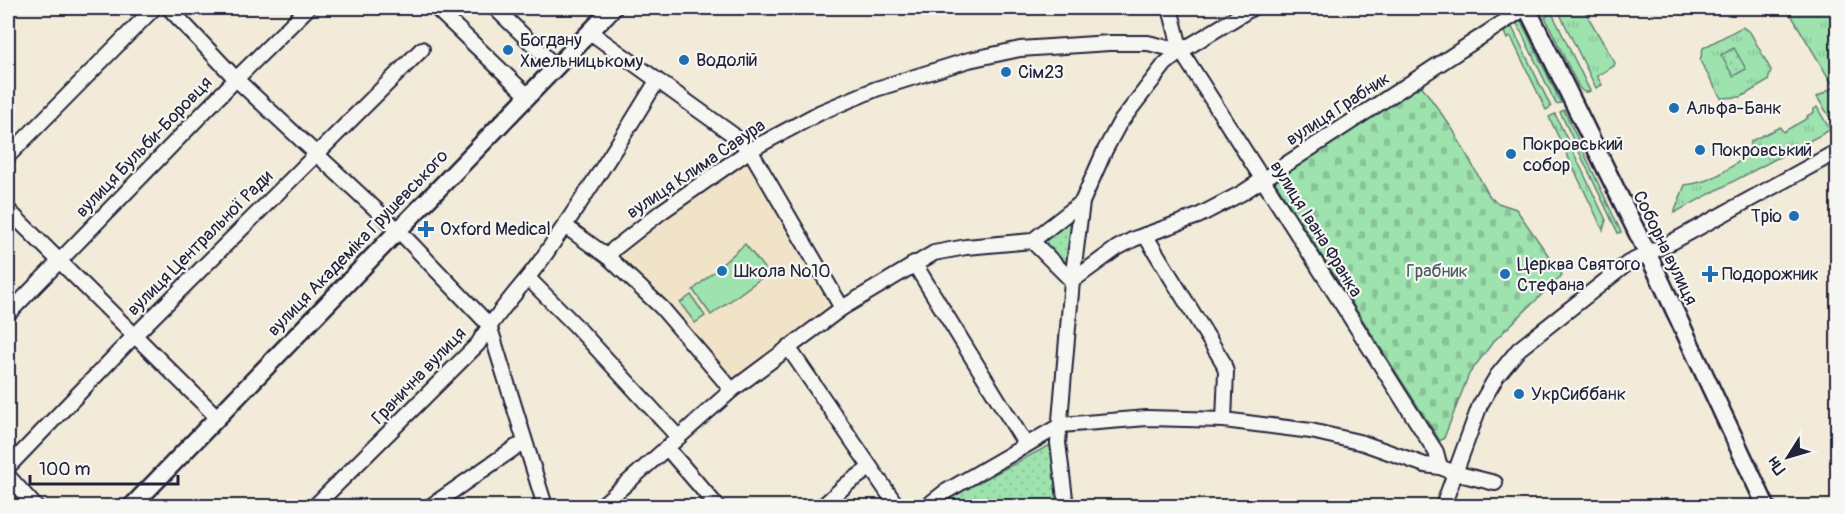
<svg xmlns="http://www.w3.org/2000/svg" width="1845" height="514" font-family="Pangolin,sans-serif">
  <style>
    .built { fill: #f0e3c8 }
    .grass { fill: url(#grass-tufts); stroke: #608274; stroke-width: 1.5 }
    .cemetery { fill: url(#cemetery-stones); stroke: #608274; stroke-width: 1.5 }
    .park { fill: url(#park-dots); stroke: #608274; stroke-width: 1.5 }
    .garden { fill: #9ee2ae; stroke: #608274; stroke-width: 1.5 }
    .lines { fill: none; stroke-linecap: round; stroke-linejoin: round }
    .minor-casing { stroke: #22223b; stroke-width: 18 }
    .major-casing { stroke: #22223b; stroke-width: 21 }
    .minor { stroke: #f6f6f2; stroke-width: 14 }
    .major { stroke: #f6f6f2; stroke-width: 16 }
    .poi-dot { fill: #1f6fb2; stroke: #f6f6f2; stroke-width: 2 }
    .labels { text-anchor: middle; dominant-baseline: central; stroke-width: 4.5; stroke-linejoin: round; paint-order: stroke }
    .poi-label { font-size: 18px; fill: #22223b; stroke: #f6f6f2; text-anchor: start }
    .street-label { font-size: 18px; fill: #22223b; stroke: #f6f6f2 }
    .park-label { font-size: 18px; fill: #475c5e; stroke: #f6f6f2 }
  </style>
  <defs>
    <pattern id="grass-tufts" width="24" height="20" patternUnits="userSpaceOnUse" patternTransform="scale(1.5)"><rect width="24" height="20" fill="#9ee2ae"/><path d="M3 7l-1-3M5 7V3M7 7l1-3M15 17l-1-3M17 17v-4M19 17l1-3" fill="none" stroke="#88c297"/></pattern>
    <pattern id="cemetery-stones" width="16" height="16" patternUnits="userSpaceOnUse" patternTransform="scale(1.5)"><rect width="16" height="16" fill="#9ee2ae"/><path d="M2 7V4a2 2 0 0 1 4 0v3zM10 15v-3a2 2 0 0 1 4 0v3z" fill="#88c297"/></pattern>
    <pattern id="park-dots" width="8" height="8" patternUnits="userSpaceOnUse" patternTransform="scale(1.5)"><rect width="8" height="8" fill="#9ee2ae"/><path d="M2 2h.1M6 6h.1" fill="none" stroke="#88c297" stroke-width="1.8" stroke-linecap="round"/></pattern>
  </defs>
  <rect width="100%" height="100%" fill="#f2ebd9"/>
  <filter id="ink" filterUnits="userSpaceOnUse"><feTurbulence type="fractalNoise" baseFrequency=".0167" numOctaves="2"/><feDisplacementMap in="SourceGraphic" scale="12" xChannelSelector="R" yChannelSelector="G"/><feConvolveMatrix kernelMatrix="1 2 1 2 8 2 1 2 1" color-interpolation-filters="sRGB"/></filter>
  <g filter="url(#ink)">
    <path class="built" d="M750,150L842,308L732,390L608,257Z"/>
    <g class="grass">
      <path d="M1557,8H1583L1615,63L1614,66L1597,76L1602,85L1596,88Z"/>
      <path d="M1787,8H1837L1838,126L1836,127L1817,97L1834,87Z"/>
      <path d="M1552,13L1590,91C1584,94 1582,91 1578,86L1545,17Z"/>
      <path d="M1521,21L1561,103L1556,104L1517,23Z"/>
      <path d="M1512,27L1551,107L1546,110L1511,37L1507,39L1504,32Z"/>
      <path d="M1742,27L1750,32L1771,70L1768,81L1741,97L1721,98L1700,61L1703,48Z"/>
      <path d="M1817,107L1830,130L1674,213L1685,185C1716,181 1726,170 1750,154L1749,151L1751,141L1780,127L1783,132L1808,118L1807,116L1814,112L1813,110Z"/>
      <path d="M1564,110L1621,232L1618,233L1560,112Z"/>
      <path d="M1555,114L1606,220L1603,230L1549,117Z"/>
    </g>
    <path class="cemetery" d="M1421,85L1453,130L1490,197L1498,203L1516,209L1562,275L1493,342L1469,374L1444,438L1440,441L1275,182Z"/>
    <g class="park">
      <path d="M1734,48L1746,69L1733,76L1721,55Z"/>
      <path d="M1071,217H1074L1069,265L1065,268L1042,245L1041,239Z"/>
      <path d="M1052,444L1060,506H938L945,500Z"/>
    </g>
    <g class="garden">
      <path d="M745,244L768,273L711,315L693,290Z"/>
      <path d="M691,295L705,316L695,323L680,303Z"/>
    </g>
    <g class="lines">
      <g class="minor-casing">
        <g id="minor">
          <path d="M169,8L236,79L398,230L489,325L545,506"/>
          <path d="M436,8L527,95"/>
          <path d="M495,8L556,67"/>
          <path d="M1170,8L1181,51L1436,452L1440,467"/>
          <path d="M590,32L732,134L750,150L842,308"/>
          <path d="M8,156L154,8"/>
          <path d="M8,210L218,418"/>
          <path d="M565,226L608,257L662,308L732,390"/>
          <path d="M1145,235L1223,362L1226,372L1224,420"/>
          <path d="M1032,241L1072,281"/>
          <path d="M608,257L614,249L661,212L750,150L821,112L876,89L969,60L1020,49L1109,43H1148L1181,51"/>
          <path d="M914,263L1026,445"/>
          <path d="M528,278L576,326L678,437"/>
          <path d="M1072,281L1117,248L1134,239L1198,216L1242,193L1525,8"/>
          <path d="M8,314L236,79L308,8"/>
          <path d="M788,347L897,506"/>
          <path d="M667,448L717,506"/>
          <path d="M8,467L135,335L422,49"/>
          <path d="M8,476L35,506"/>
          <path d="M315,506L478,344C496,313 521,288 542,259C582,201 620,142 657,81"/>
          <path d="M431,506L516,447L525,444"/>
          <path d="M601,506L732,390L842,308L934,253L966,247L1032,241L1082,202L1105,150L1119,124L1165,64L1181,51L1252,8"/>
          <path d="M823,506L847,484L870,468"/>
          <path d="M927,506L945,492L1061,425L1147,418L1224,420L1311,431L1363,443L1425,465L1440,467L1455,473L1495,483"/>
          <path d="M1066,506L1058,443L1072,281L1082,202"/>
          <path d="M1443,506L1480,405L1497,376L1519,349L1628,263L1672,242L1838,151"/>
        </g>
      </g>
      <g class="major-casing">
        <g id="major">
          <path d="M1527,8L1658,275L1766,506"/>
          <path d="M132,506L613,8"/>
        </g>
      </g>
      <use href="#minor" class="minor"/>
      <use href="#major" class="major"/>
    </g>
  </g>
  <g class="poi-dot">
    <circle cx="508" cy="50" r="6"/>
    <circle cx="684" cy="60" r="6"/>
    <circle cx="1006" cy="72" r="6"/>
    <circle cx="1674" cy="108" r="6"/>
    <circle cx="1700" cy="150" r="6"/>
    <circle cx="1511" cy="154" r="6"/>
    <circle cx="1794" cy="216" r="6"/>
    <path d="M423 220h6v6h6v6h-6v6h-6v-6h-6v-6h6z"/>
    <circle cx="722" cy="271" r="6"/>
    <circle cx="1505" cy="274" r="6"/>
    <path d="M1707 265h6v6h6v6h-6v6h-6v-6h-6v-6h6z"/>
    <circle cx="1519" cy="394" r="6"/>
  </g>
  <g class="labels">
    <g class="poi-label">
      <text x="520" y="40">Богдану<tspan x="520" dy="21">Хмельницькому</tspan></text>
      <text x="696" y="60">Водолій</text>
      <text x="1018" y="72">Сім23</text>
      <text x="1686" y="108">Альфа-Банк</text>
      <text x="1523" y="144">Покровський<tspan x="1523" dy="21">собор</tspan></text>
      <text x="1712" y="150">Покровський</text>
      <text x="1782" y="216" text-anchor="end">Тріо</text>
      <text x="440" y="229">Oxford Medical</text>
      <text x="1517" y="264">Церква Святого<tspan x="1517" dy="21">Стефана</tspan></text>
      <text x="734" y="271">Школа №10</text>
      <text x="1722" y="274">Подорожник</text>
      <text x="1531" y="394">УкрСиббанк</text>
    </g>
    <g class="street-label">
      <text transform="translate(1338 109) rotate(-33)">вулиця Грабник</text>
      <text transform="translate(144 147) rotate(-46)">вулиця Бульби-Боровця</text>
      <text transform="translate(696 169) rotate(-34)">вулиця Клима Савура</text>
      <text transform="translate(1316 229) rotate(58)">вулиця Івана Франка</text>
      <text transform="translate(200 243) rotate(-45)">вулиця Центральної Ради</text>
      <text transform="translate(358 243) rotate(-46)">вулиця Академіка Грушевського</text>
      <text transform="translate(1665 248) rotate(64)">Соборна вулиця</text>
      <text transform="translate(419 376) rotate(-46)">Гранична вулиця</text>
    </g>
    <g class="park-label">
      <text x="1437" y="271">Грабник</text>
    </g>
  </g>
  <rect width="1845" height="514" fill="none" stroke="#f6f6f2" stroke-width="30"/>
  <rect x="15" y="15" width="1815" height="484" fill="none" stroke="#22223b" stroke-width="2" filter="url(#ink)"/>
  <g transform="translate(1788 457) rotate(233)" stroke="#f6f6f2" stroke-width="4.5" paint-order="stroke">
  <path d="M0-4.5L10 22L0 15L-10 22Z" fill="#22223b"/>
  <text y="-9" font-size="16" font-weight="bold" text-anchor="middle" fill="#22223b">Пн</text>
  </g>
  <path d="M30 475v9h148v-9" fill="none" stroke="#22223b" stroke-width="3"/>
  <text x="39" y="475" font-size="18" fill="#22223b" stroke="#f6f6f2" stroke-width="4.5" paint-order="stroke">100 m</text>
</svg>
